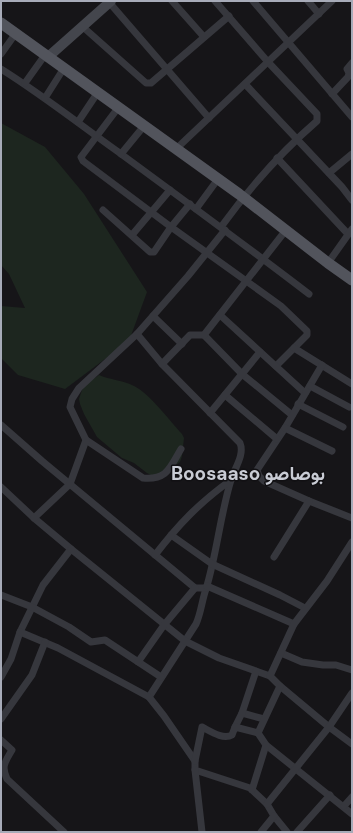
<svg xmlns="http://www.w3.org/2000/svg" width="353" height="833" font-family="'DM Sans',Vazirmatn,sans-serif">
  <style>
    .green { fill: #1d261f }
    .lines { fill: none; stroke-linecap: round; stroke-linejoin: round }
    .street { stroke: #36373d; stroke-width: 7 }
    .secondary { stroke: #44464d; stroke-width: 10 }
    .primary { stroke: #52545c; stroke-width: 11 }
    .labels { text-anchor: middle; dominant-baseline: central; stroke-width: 3; stroke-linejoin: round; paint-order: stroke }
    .town-label { font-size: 19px; font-weight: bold; fill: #c8cbd4; stroke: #111013 }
  </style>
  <rect width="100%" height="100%" fill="#161518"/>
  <g class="green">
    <path d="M1,123L45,147L84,194L147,292L129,341L65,389L18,375L1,358V306L25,308L9,274L1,265Z"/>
    <path d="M99,375C110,380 123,380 134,386C150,394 170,421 182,434L184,438L182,456L180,462L162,476L155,477L147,473L134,463L122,458L97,437L84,414L80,404L79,399L82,390L88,383Z"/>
  </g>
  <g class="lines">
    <g class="street">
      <path d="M108,1L209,118"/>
      <path d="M172,1L204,37"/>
      <path d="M215,1L268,62L317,114V121C280,153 250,187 221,227"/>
      <path d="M253,1L352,117"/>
      <path d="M308,1L319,14"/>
      <path d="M83,27L146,83H151L229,16"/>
      <path d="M1,54L16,33"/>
      <path d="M1,69C41,94 78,123 117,151C181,198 245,245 309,294"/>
      <path d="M25,83L45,55"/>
      <path d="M245,84L342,187L352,200"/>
      <path d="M332,94L348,77L349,73L347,69L352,63"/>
      <path d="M45,98L64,68"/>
      <path d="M118,108L81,157L83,161L171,227L281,306L307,331V335L276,366"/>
      <path d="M78,122L98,92"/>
      <path d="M176,149L332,1"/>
      <path d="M121,154L144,126"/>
      <path d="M277,158L348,234"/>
      <path d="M329,173L352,154"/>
      <path d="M196,209L218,179"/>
      <path d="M103,210L150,252H154L171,227L190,204"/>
      <path d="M132,235L170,190"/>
      <path d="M328,263L352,229"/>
      <path d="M220,315L305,393"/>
      <path d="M153,316L182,344"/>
      <path d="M137,334L162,364L240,443C245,455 234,469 231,480C220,516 217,553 206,589C202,600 201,613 196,624L149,697"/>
      <path d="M204,335L242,374L292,415"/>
      <path d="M294,348L352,384"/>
      <path d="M162,364L190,335H204L286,230"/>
      <path d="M322,365L285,428L257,470L259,476L264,481L309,501L352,518"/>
      <path d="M310,386L349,407"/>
      <path d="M225,395L277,439"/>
      <path d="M298,404L343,427"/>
      <path d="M210,413L260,352"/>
      <path d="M1,425L42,461L195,588H206"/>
      <path d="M285,428L332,451"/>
      <path d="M86,440L143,478C168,480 170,467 181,449"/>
      <path d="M1,487L34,518L71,549L43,585L20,632L11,659L1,677"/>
      <path d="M34,518L70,484L86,440L70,407L72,399L79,388L137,334L188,276L225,230"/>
      <path d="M171,535L212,564L280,595L305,608"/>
      <path d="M71,549L185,641L219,658L270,676"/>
      <path d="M155,555C179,524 199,503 231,480"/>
      <path d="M274,557L309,501"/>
      <path d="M207,586L294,624"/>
      <path d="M1,595L32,607L69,627L91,642L105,640L161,677"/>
      <path d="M20,632L58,648L149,697L164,716L195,761V770L250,788L267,804L274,816L287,832"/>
      <path d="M281,653L302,662L323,665H336L352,670"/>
      <path d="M138,662L164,625L195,588"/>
      <path d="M280,686L329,727L352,744"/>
      <path d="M242,713L264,719"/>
      <path d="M1,719L32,675L45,642"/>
      <path d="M235,727L242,713L256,671"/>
      <path d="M258,733L280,686L270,676L294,624L327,581L352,542"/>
      <path d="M1,740L12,750C5,762 1,766 7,779L64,832"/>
      <path d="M195,761L202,727C210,731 223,740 232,735L235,727L258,733L266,745L352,814"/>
      <path d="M195,770L202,832"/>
      <path d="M252,790L266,745"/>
      <path d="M267,804L329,727L352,693"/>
      <path d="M344,806L352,797"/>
      <path d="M261,832L274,816"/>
      <path d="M297,832L330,795"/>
    </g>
    <path class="secondary" d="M48,57L111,1"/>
    <path class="primary" d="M1,23L239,194L328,263L352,280"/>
  </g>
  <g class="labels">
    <g class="town-label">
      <text x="248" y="473">Boosaaso بوصاصو</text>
    </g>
  </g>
  <rect width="353" height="833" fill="none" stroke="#a7abb8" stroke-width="4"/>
</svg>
